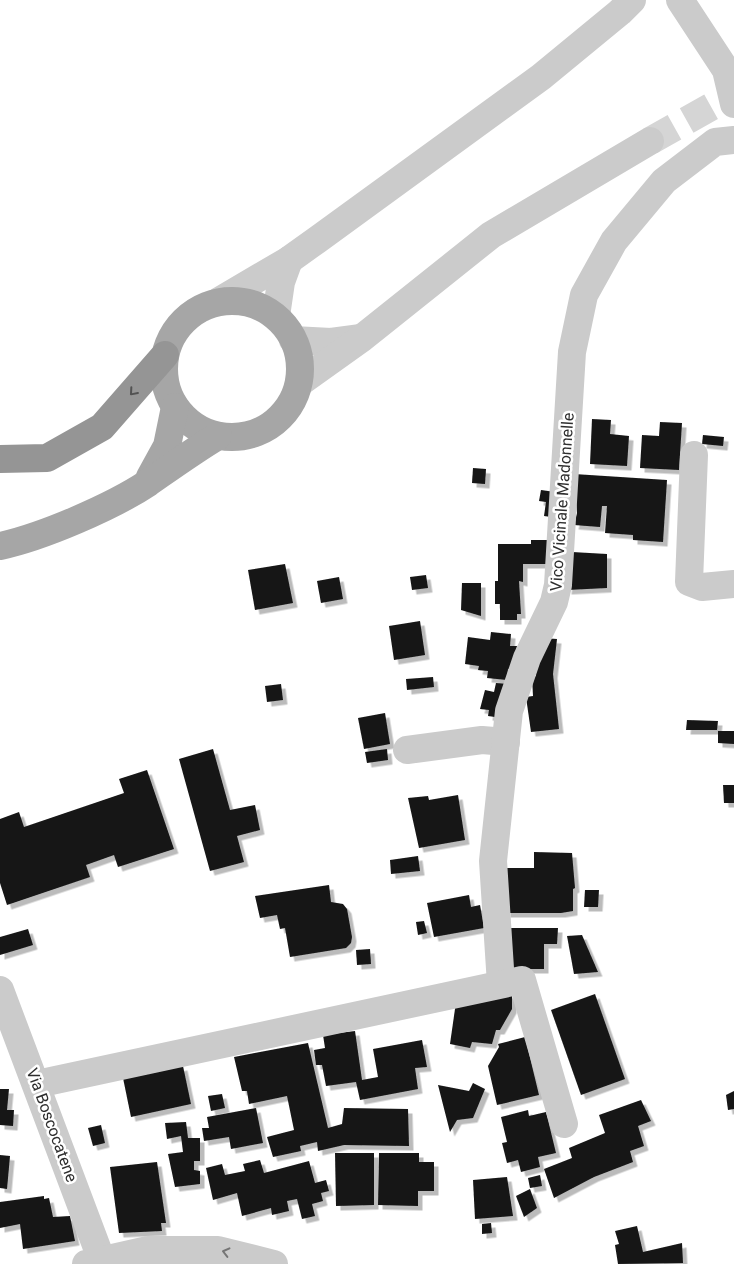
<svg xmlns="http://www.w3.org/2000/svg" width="734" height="1264" font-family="Roboto,sans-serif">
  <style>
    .building { fill: #151515; filter: url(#shadow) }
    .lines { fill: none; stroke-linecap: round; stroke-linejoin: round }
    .minor-tunnel { stroke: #d5d5d5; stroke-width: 28; stroke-dasharray: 28 14; stroke-linecap: butt }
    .minor { stroke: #cbcbcb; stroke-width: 28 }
    .major { stroke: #a6a6a6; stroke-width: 28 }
    .highway { stroke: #959595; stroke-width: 28 }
    .oneway { stroke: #525252 }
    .oneway2 { stroke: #757575 }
    .labels { text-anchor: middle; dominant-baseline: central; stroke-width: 5; stroke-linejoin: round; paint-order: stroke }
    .street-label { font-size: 16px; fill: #2e2e2e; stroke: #fff }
  </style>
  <defs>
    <filter id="shadow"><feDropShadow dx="4.5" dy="4.5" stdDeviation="0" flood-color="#0004"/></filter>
  </defs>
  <rect width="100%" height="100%" fill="#fff"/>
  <g class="building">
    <path d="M592,419L611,420L610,434L629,436L627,466L590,464Z"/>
    <path d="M660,422L682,423L679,470L640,468L642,435L659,436Z"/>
    <path d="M703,435L724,437L723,446L702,444Z"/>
    <path d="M473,468L486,469L485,484L472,483Z"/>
    <path d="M574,474L667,480L663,542L633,540V535L605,533L607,506H602L600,527L574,525L577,513Z"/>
    <path d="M541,490L555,492L551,517L544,516L546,502L539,501Z"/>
    <path d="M531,540H548V564H523V582L519,581L521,614H517V620H500V604H495V581H498V544H531Z"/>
    <path d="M572,552L607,554V588L567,590Z"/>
    <path d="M285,564L293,603L255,610L248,570Z"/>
    <path d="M426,575L428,588L412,590L410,577Z"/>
    <path d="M339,577L343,599L321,603L317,581Z"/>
    <path d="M462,583H481V616L461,610Z"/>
    <path d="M420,621L425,655L394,660L389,626Z"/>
    <path d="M491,632L511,634L510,646H517L513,669H508L507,680L487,678L488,671L478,670L479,666L465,664L468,637L490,640Z"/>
    <path d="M542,638L557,639L553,674L559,729L531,732L526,697L533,696L532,677L536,676L535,656Z"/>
    <path d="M433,677L434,687L407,690L406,679Z"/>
    <path d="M496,683L510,684L502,718L488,716L489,710L480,709L485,690L494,692Z"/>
    <path d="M281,684L283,700L267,702L265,686Z"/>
    <path d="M385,713L390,744L364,749L358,718Z"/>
    <path d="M687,720L718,721L717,730H686Z"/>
    <path d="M718,731H734V744L718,743Z"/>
    <path d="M213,749L230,810L255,805L260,830L237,836L244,862L210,871L179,759Z"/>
    <path d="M387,749L388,760L367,763L365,752Z"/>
    <path d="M147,770L174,849L118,867L114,855L86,865L90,877L7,905L0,883V819L19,812L24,827L124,793L119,779Z"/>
    <path d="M723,785H734V803H724Z"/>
    <path d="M458,795L465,840L419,848L408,798L428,796L429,800Z"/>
    <path d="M534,852L572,853L575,888L573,889V911L561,913H506V868H534Z"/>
    <path d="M418,856L420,871L391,874L390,860Z"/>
    <path d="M329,885L331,902L343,904L347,909L352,937L351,943L346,948L290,957L285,928L280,929L277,915L260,918L255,896Z"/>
    <path d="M585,890H599L598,907H584Z"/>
    <path d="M469,895L471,907L480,905L484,928L434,937L427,903Z"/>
    <path d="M424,921L427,933L418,935L416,922Z"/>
    <path d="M506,928H558L557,944H544V969H506Z"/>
    <path d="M28,929L33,945L0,955V937Z"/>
    <path d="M582,935L598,972L574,974L567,936Z"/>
    <path d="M370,949L371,964L357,965L356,950Z"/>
    <path d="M512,993V1009L500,1030H496L492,1044L472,1042L470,1048L450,1044L456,1002Z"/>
    <path d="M595,994L625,1079L581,1095L551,1010Z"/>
    <path d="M355,1031L362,1080L378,1077L373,1049L422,1040L427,1067L415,1068L418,1089L360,1100L356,1082L326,1086L322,1065H316L314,1050L325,1048L323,1035Z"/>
    <path d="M525,1037L539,1095L497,1105L488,1066L499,1047L498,1044Z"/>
    <path d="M308,1043L328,1128L342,1124L344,1108L408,1109L409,1146L344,1145L318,1151L317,1142L300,1146L301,1151L273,1157L267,1137L294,1130L287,1096L249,1104L247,1091H242L234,1057Z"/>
    <path d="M183,1066L191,1104L131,1117L123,1078Z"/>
    <path d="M473,1083L485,1089L473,1118L457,1120L450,1132L438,1085L469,1091Z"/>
    <path d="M0,1089H9L7,1110H14L13,1126L0,1125Z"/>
    <path d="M734,1091V1109L728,1110L726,1095Z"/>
    <path d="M222,1094L225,1108L211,1111L208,1096Z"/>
    <path d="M641,1100L651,1121L638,1126L644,1146L630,1151L633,1162L594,1177L554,1198L544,1169L572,1158L569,1148L605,1133L599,1115Z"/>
    <path d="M256,1108L263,1143L231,1149L229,1137L204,1141L202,1128H209L207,1117Z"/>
    <path d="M528,1110L529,1116L546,1112L556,1153L538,1157L540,1167L521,1172L518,1160L507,1163L502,1143L507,1142L501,1117Z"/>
    <path d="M186,1122L188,1138H200V1161H194V1170L200,1171V1184L175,1187L168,1154L183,1152L181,1136L167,1139L165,1123Z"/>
    <path d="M101,1125L105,1143L93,1146L88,1128Z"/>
    <path d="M335,1153H374V1205L336,1206Z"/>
    <path d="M379,1153H419V1162H434V1191H418V1206L378,1205Z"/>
    <path d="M0,1155L10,1156L7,1189L0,1188Z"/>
    <path d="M260,1160L264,1173L309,1161L315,1183L326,1180L329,1191L321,1193L323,1201L312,1204L315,1216L302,1219L297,1199L287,1201L289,1211L272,1215L271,1208L242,1216L237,1193L213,1200L206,1168L222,1164L225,1175L245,1171L243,1164Z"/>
    <path d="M157,1162L166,1223H161L162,1231L119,1233L110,1167Z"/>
    <path d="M540,1175L542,1186L530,1188L528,1178Z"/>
    <path d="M507,1177L513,1216L475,1219L473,1180Z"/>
    <path d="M530,1189L537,1208L524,1217L516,1196Z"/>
    <path d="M44,1196V1199L49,1198L53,1217L70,1216L75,1241L23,1249L20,1224L0,1228V1202Z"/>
    <path d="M491,1223L492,1233L482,1234V1224Z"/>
    <path d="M637,1226L643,1252L682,1243L683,1263L618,1264L615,1245L619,1244L615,1231Z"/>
  </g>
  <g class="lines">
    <path class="minor-tunnel" d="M650,141L734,94"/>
    <g class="minor">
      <path d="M680,0L726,70L734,104"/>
      <path d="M219,301L289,260L317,240L541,77L620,12L632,0"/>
      <path d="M276,316L281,282L289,260"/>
      <path d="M293,340L331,342L361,338"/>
      <path d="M299,383L362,338L491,235L650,141"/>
      <path d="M694,455L689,582L702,587L734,584"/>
      <path d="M407,750L482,740L506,742"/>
      <path d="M501,984L493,861L509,711L527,658L554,602L558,585L572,352L584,295L614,241L664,181L715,142L734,140"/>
      <path d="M0,990L102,1261"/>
      <path d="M37,1084L522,980L564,1124"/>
      <path d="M86,1264L148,1250H218L274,1264"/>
    </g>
    <g class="major">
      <circle cx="232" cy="369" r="68"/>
      <path d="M150,477L167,446L175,407"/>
      <path d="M0,546C42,537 112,507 148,483C171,467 193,451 218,436"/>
    </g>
    <path class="highway" d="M0,459L47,458L102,427L165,355"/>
  </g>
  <defs><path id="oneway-chevron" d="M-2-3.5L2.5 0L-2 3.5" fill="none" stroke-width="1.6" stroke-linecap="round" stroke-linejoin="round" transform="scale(1.25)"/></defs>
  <use class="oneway" href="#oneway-chevron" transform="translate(133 392) rotate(131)"/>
  <use class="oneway2" href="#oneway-chevron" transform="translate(226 1252) rotate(-166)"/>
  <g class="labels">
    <g class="street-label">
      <text transform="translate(562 502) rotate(-86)">Vico Vicinale Madonnelle</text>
      <text transform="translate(52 1125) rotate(70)">Via Boscocatene</text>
    </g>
  </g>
</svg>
